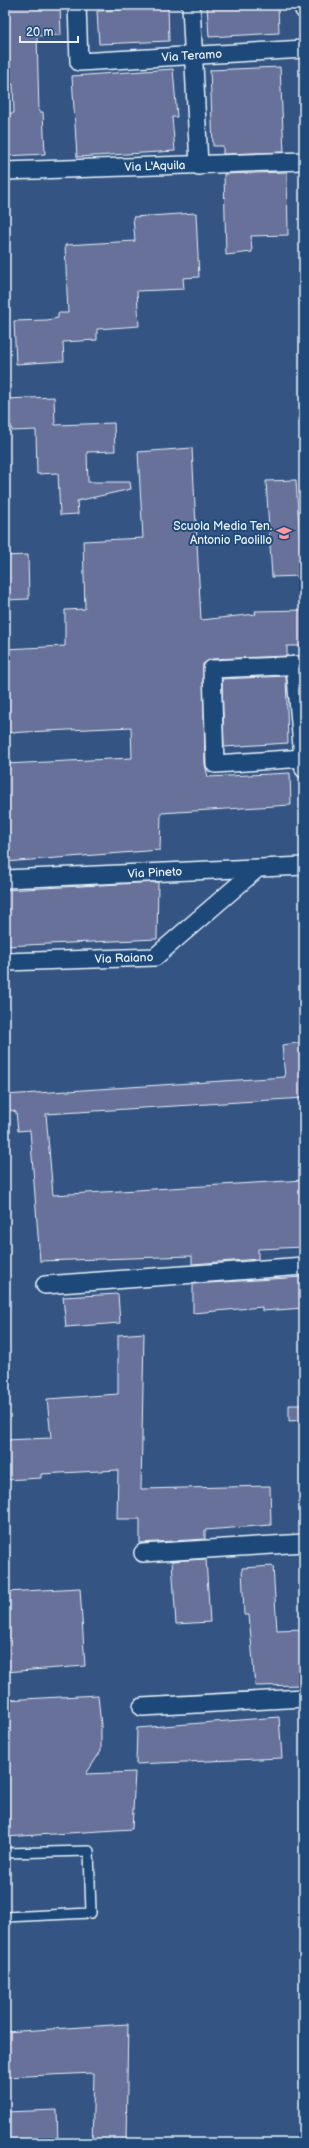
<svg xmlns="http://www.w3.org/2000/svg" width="309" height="2148" font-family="'Balsamiq Sans',sans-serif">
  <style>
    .building { fill: #67719a; stroke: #e8f1f8 }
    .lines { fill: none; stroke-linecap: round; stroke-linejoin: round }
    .lane-casing { stroke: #e8f1f8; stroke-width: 12 }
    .street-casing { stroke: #e8f1f8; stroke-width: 20 }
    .lane { stroke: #1f4a7a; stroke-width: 9 }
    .street { stroke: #1f4a7a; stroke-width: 17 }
    .labels { text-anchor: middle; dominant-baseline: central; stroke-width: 4; stroke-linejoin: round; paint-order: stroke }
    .street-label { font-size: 12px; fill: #e8f1f8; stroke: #1f4a7a }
    .poi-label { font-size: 12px; fill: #e8f1f8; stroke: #1f4a7a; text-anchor: end }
  </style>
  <rect width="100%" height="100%" fill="#345583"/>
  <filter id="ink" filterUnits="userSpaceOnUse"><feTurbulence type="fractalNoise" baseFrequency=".025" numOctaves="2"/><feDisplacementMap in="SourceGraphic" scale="8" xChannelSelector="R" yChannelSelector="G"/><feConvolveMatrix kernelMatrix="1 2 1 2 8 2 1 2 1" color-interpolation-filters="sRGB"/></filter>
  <g filter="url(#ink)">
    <g class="building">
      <path d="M5,5H60L61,35L37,36L39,112H43L45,154L5,156V114L14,113L13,84L5,85Z"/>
      <path d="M207,5H278L279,33L209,37Z"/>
      <path d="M168,7L169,41L99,44L97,11Z"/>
      <path d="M280,67L284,152L223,154V146H213L210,70Z"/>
      <path d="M173,69L177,117H172L175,151L77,157L72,76Z"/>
      <path d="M287,172L288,235L251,236L252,252L226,255L224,174Z"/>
      <path d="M196,213L199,277L183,278L184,289L137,291L139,326L97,329V340L63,342L64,361L16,364L14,321L47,320L58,318V313H68L65,245L135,241L133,217Z"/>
      <path d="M54,397L55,425L114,423L115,451L87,452L88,482H130L131,489L77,501L78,514L60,515L58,473L37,474L36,430L12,431L11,425H5V399Z"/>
      <path d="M192,448L201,620L256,614L255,611L304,610V646H287V656L212,659L203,664L205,764L208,777L290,773L291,805L161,813L160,850L5,862V764L132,758L131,727L5,733V649L65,646V610L85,609L83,541L143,538L138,452Z"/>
      <path d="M296,480L302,576L272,577L266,481Z"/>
      <path d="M28,555L29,599L5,600V556Z"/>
      <path d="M286,676L288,743L224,747L222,679Z"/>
      <path d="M158,882L157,939L5,946V890Z"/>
      <path d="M304,1042V1098L46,1114L53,1195L304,1180V1247L258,1249V1259L192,1264V1256L40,1261L30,1130L18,1131L16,1112L5,1108V1095L285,1077L282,1045Z"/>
      <path d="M304,1277V1308L262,1311V1307L193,1313V1284Z"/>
      <path d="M118,1294L120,1323L66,1327L63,1297Z"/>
      <path d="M144,1333L141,1489L270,1486L271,1525L205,1530V1539L140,1543V1519H117L118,1470L41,1474V1478L5,1480V1440L51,1438L47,1399L118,1394V1335Z"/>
      <path d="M289,1405H304V1420L289,1421Z"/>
      <path d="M206,1559L210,1622L176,1624L172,1561Z"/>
      <path d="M273,1566L277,1630L304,1629V1685L255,1686L249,1615H244L242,1568Z"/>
      <path d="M80,1588L85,1666L5,1672V1592Z"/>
      <path d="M98,1695L101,1726V1751L86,1774L135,1772L132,1829L5,1837V1700Z"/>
      <path d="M279,1717L282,1758L136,1764L137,1728Z"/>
      <path d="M128,2024L126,2143H92L94,2073L5,2077V2032Z"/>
      <path d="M57,2110L58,2143H5V2112Z"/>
    </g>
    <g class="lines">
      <g class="lane-casing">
        <path id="lane" d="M5,1853L89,1851L91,1913L5,1917"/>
      </g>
      <g class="street-casing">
        <g id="street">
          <path id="s1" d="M77,5L79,62L304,49"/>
          <path d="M191,5L199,166"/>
          <path d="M304,5V10"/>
          <path id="s2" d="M5,171L304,161"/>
          <path d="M295,665L304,769"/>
          <path d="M304,665L212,669L215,764L304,758"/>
          <path id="s3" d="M5,879L304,866"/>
          <path id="s4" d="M5,962L155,957L258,868"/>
          <path d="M45,1285L304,1266"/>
          <path d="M143,1553L304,1543"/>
          <path d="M142,1707L304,1698"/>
        </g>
      </g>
      <use href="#lane" class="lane"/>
      <use href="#street" class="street"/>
    </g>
  </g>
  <defs>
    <g id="school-bare" transform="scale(1.2)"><path d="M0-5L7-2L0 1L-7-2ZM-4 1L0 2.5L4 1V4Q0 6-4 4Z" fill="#ff9aa2" stroke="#1f4a7a" stroke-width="2.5" paint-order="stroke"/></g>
  </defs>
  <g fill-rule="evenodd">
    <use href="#school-bare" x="284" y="533"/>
  </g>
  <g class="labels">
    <g class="street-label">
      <text stroke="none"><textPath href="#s1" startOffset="170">Via Teramo</textPath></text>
      <text stroke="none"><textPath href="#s2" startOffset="150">Via L'Aquila</textPath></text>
      <text stroke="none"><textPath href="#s3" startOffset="150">Via Pineto</textPath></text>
      <text stroke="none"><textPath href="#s4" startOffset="119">Via Raiano</textPath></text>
    </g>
    <g class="poi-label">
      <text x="272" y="526">Scuola Media Ten.<tspan x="272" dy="14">Antonio Paolillo</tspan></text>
    </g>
  </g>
  <rect width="309" height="2148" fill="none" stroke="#1f4a7a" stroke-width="20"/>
  <rect x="10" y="10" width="289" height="2128" fill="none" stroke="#e8f1f8" stroke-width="1.5" filter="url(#ink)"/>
  <path d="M20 36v6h58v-6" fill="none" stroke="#e8f1f8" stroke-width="2"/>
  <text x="26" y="36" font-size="12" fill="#e8f1f8" stroke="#1f4a7a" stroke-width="3" paint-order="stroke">20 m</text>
</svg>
